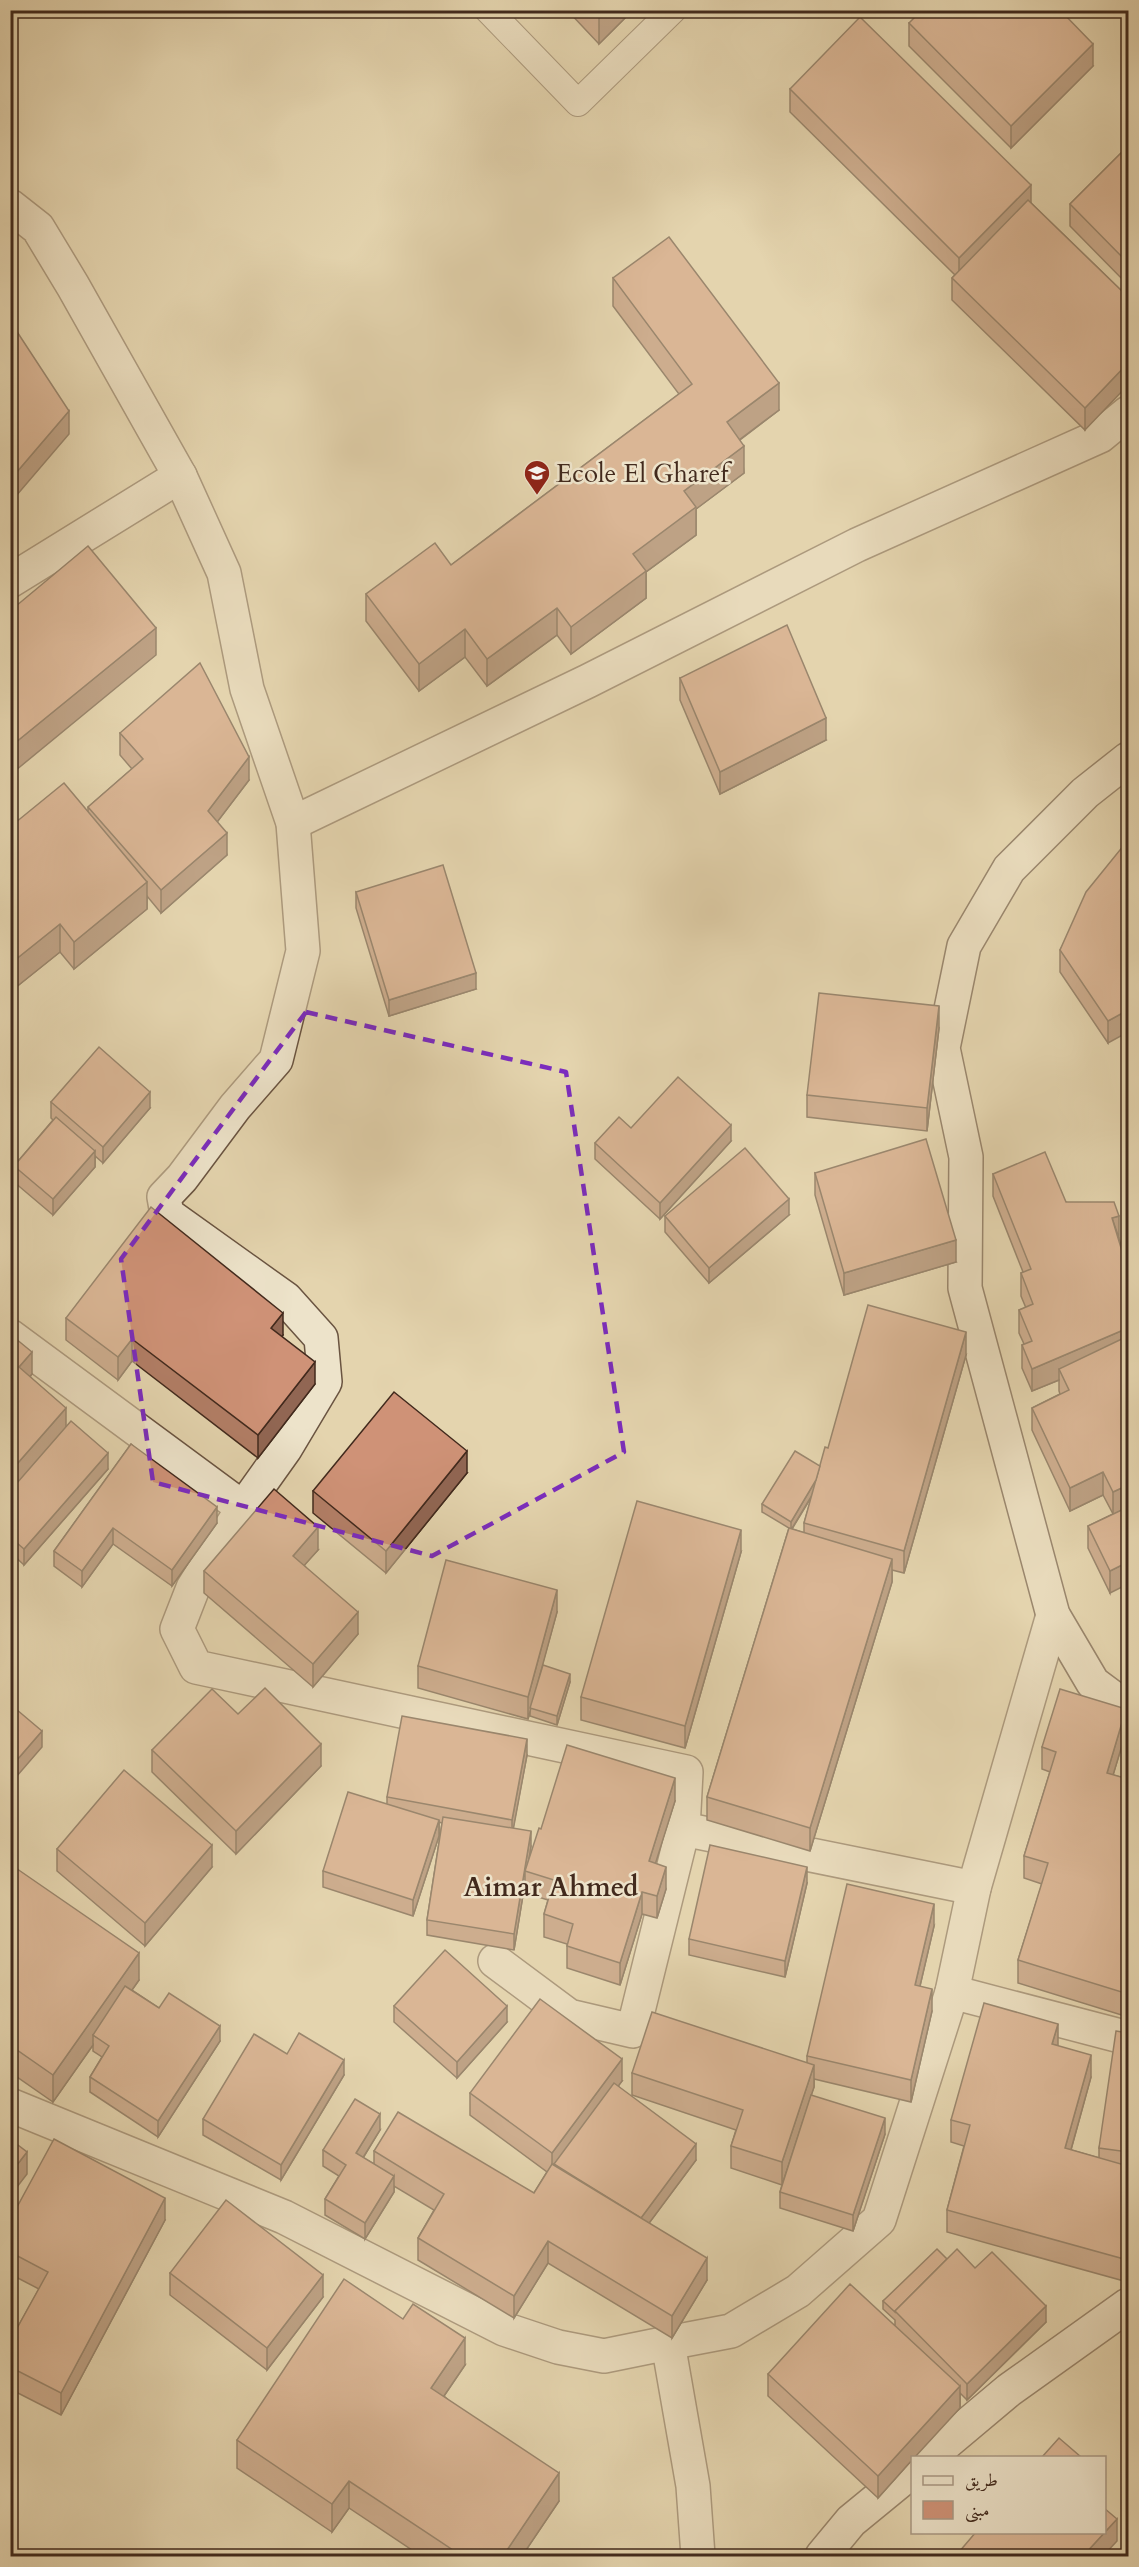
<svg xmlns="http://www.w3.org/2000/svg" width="1139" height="2567" font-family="Cardo,Amiri,serif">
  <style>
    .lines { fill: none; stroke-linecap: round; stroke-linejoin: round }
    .lane-casing { stroke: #6a5441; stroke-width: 28 }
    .street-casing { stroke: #6a5441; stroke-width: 36 }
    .secondary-casing { stroke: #422a1d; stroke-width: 36 }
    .lane { stroke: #ede3ca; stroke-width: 26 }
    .street { stroke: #ede3ca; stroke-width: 33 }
    .secondary { stroke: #ede3ca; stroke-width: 33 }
    .wall { fill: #b27e66; stroke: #422a1d; stroke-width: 1.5; fill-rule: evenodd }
    .shaded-wall { fill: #916653; stroke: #422a1d; stroke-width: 1.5 }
    .building { fill: #cf9277; stroke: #422a1d; stroke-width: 1.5 }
    .marked { fill: none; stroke: #7b2cbf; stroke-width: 4.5; stroke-dasharray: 12 8; stroke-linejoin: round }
    .labels { text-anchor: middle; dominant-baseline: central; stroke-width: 5; stroke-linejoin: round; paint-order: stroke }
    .poi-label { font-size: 26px; fill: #422a1d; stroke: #ede3ca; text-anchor: start }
    .neighbourhood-label { font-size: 27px; font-weight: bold; fill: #422a1d; stroke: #ede3ca }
  </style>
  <rect width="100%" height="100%" fill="#e4d4ae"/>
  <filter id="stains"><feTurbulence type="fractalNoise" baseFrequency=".00333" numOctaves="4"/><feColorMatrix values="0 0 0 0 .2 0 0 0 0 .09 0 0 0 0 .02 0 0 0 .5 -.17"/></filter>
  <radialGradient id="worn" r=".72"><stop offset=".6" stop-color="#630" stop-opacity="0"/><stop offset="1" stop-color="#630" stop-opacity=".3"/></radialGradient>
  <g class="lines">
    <g class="lane-casing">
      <path id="lane" d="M488,10L578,103L673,10"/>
    </g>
    <g class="street-casing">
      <g id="street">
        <path d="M10,206L38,228L73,286L180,476L224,573L247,689L293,823L303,951L276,1060L235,1107L182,1178L164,1197L167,1214L286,1299L321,1338L325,1382L285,1449L243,1508L193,1588L177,1629L196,1667L686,1772L683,1829L633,2031L569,2016L495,1961"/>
        <path d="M10,581L180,476"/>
        <path d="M293,823L588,681L857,545L1100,436L1128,413"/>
        <path d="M10,1336L243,1508"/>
        <path d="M683,1829L974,1888"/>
        <path d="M952,1992L1128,2038"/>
        <path d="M10,2105L284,2217L504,2329L558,2347L604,2356L668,2343L693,2486L698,2556"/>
        <path d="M668,2343L731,2331L798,2291L879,2220L952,1992L974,1888L1053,1615"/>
      </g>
    </g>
    <g class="secondary-casing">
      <g id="secondary">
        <path d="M1128,759L1085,793L1009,869L964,946L943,1048L966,1157L965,1288L1053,1615L1093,1683L1128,1709"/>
        <path d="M928,2458L1009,2390L1128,2305"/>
        <path d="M822,2556L851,2521L912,2471"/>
      </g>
    </g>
    <use href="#lane" class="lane"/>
    <use href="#street" class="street"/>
    <use href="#secondary" class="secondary"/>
  </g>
  <g class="wall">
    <path d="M567,10H633L599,44Z"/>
    <path d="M909,23L1093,66L1011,148L909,46Z"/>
    <path d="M790,89L1031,203L1128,297L1085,430L952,300V278L955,275L790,112Z"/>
    <path d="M1128,146V285L1070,226V204Z"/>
    <path d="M613,278L779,410L740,440L744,473L696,509V535L646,572V598L571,654L557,635L487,686L465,657L419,691L366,621V594L451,565L679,394L613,306Z"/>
    <path d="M680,678L826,740L720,794L680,700Z"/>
    <path d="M120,733L249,780L217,822L227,855L161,913L147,896V909L74,969L60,952L10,992L88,812V807L132,769L120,755Z"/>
    <path d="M1128,840L1108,1043L1060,972V950Z"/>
    <path d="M356,892L476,989L389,1016L356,908Z"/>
    <path d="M939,1028L927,1131L807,1117V1095Z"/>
    <path d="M51,1102L150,1108L103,1163L95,1156V1167L53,1215L14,1182V1166L53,1120L51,1118Z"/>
    <path d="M631,1128L731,1141L660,1219L595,1159V1143Z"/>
    <path d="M815,1173L956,1262L844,1295L815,1195Z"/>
    <path d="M993,1174L1066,1202L1119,1238L1128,1271L1110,1593L1088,1548V1526L1113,1514L1103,1495L1070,1511L1032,1430V1408L1060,1394L1059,1391V1380L1032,1391L1022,1368V1345L1024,1344L1019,1333V1310L1026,1308L1021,1296V1273L1023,1272L993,1196Z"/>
    <path d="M789,1215L709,1283L665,1232V1216Z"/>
    <path d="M66,1318L283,1335L282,1337L315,1384L258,1458L132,1361L118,1380L66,1340Z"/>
    <path d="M10,1334L32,1374L30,1376L66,1427L108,1469L24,1565L10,1552Z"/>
    <path d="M966,1355L904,1573L892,1570V1582L810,1851L707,1820V1797L789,1528L762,1512V1504L820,1466ZM812,1496L804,1523V1533L792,1529Z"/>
    <path d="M131,1444L217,1523L172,1586L113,1544L82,1587L54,1566V1551Z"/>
    <path d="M467,1473L386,1573L313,1513V1491Z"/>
    <path d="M318,1550L304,1565L358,1634L313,1687L204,1593V1571Z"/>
    <path d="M741,1552L685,1748L581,1720V1697Z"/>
    <path d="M557,1612L538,1680L570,1682L557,1725L530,1716V1711L528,1719L418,1688V1666Z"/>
    <path d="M238,1714L321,1766L236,1854L152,1772V1750Z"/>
    <path d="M1126,1732L1113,1775L1128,1779V2017L1018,1983V1960L1042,1884L1024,1878V1856L1050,1772L1042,1769V1747Z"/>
    <path d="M527,1755L513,1828L531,1846L529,1858L541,1829L675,1801L655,1863L666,1889L657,1918L642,1914L620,1985L567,1968V1944L544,1937V1914L548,1900L525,1893V1883L514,1950L427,1935V1920L442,1823L439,1822V1836L413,1916L323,1887V1871L387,1803V1797Z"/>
    <path d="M57,1849L212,1867L145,1946L57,1871Z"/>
    <path d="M10,1864L139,1980L132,1990L159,2008L220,2041L158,2137L90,2092V2077L102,2057L93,2051V2045L53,2102L10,2072Z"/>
    <path d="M807,1883L785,1977L689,1955V1939Z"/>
    <path d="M934,1926L920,1986L932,2011L911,2102L814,2079V2087L811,2095L885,2134L853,2231L780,2208V2192L782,2185L731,2168V2146L736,2130L632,2095V2073L807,2063V2056Z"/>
    <path d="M394,2006L507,2022L457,2078L394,2022Z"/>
    <path d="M1128,2033V2266L1124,2281L947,2232V2210L964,2146L951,2142V2120L1058,2046L1091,2077L1071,2150L1099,2158V2148Z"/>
    <path d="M287,2054L344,2075L281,2180L203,2135V2119Z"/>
    <path d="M622,2081L618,2086L696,2160L649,2223L707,2280L672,2338L548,2263L514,2318L418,2260V2238L434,2210L394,2186V2192L365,2239L325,2215V2199L339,2176L323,2166V2150L380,2130L363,2158L374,2164V2151L534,2193L547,2172L470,2115V2093Z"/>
    <path d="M10,2220H165L61,2415L10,2389V2341L39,2289L10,2274Z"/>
    <path d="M947,2259L975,2268L1046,2322L967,2400L960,2393V2408L912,2457V2460L878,2498L768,2396V2374L895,2325V2320L883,2309V2301Z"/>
    <path d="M170,2273L323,2297L267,2370L170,2295Z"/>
    <path d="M465,2365L444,2396L559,2501L522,2556H421L349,2508L332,2532L237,2468V2440Z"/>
  </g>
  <g class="shaded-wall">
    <path d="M599,10H633L599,44Z"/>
    <path d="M1093,44V66L1011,148V126Z"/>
    <path d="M1031,185V207L959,280V258Z"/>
    <path d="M1128,363V385L1085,430V408Z"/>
    <path d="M779,383V410L727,449V422Z"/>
    <path d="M69,411V434L10,503V480Z"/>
    <path d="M744,446V473L696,509V535L646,572V598L571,654V627L684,491Z"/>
    <path d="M557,608V635L487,686V659Z"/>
    <path d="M156,628V655L10,775V747Z"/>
    <path d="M465,629V657L419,691V664Z"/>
    <path d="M826,718V740L720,794V772Z"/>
    <path d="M249,757V780L208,834V811Z"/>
    <path d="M227,833V855L161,913V890Z"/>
    <path d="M147,882V909L74,969V942Z"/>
    <path d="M60,924V952L10,992V964Z"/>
    <path d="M476,973V989L389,1016V1000Z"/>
    <path d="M939,1006V1028L927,1131V1108Z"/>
    <path d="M1128,1010V1032L1108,1043V1021Z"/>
    <path d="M150,1092V1108L103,1163V1147Z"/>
    <path d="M731,1125V1141L660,1219V1203Z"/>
    <path d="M95,1151V1167L53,1215V1199Z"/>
    <path d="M789,1199V1215L709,1283V1268Z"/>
    <path d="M1119,1216V1238L1112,1218Z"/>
    <path d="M956,1240V1262L844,1295V1273Z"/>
    <path d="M283,1313V1335L271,1351V1328Z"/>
    <path d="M1128,1328V1350L1059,1369V1380L1032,1391V1369Z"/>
    <path d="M966,1332V1355L904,1573V1551Z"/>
    <path d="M132,1339V1361L118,1380V1357Z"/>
    <path d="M32,1352V1374L19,1389V1367Z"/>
    <path d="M315,1362V1384L258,1458V1435Z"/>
    <path d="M66,1408V1430L10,1495V1472Z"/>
    <path d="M467,1451V1473L386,1573V1551Z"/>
    <path d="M108,1453V1469L24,1565V1549Z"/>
    <path d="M823,1468V1477L791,1530V1522Z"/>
    <path d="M1103,1472V1495L1070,1511V1488Z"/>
    <path d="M1128,1485V1507L1113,1515V1492Z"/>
    <path d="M217,1507V1523L172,1586V1570Z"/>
    <path d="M318,1527V1550L293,1578V1556Z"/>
    <path d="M113,1528V1544L82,1587V1571Z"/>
    <path d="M741,1530V1552L685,1748V1726Z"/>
    <path d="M892,1559V1582L810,1851V1828Z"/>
    <path d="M1128,1562V1584L1110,1593V1571Z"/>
    <path d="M557,1590V1612L528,1719V1697Z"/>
    <path d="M358,1612V1634L313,1687V1664Z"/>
    <path d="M570,1674V1682L557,1725V1716Z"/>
    <path d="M15,1680V1696L10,1702V1686Z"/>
    <path d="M1126,1709V1732L1107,1795V1773Z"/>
    <path d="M42,1731V1747L10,1784V1768Z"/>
    <path d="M527,1739V1755L512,1836V1820Z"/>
    <path d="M321,1744V1766L236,1854V1831Z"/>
    <path d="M675,1778V1801L649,1884V1861Z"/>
    <path d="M439,1820V1836L413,1916V1900Z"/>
    <path d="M531,1831V1846L527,1871H525V1883L514,1950V1934Z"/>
    <path d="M212,1845V1867L145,1946V1923Z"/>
    <path d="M666,1867V1889L657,1918V1896Z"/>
    <path d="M807,1867V1883L785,1977V1961Z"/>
    <path d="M642,1892V1914L620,1985V1963Z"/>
    <path d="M1128,1893V1915L1125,1904Z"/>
    <path d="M934,1904V1926L915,2007V1985Z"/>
    <path d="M139,1953V1980L98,2038L93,2035V2045L53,2102V2075Z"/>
    <path d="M932,1989V2011L911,2102V2080Z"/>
    <path d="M507,2006V2022L457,2078V2062Z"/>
    <path d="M1058,2024V2046L1052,2044Z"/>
    <path d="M220,2026V2041L158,2137V2121Z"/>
    <path d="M1091,2055V2077L1065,2171V2148Z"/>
    <path d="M622,2059V2081L559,2167L554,2164V2173L552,2176V2153Z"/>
    <path d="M344,2060V2075L281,2180V2165Z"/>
    <path d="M814,2065V2087L782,2185V2162Z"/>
    <path d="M380,2114V2130L356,2169V2153Z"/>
    <path d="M885,2118V2134L853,2231V2215Z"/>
    <path d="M696,2144V2160L638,2238V2222Z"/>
    <path d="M27,2152V2174L10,2196V2174Z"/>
    <path d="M394,2176V2192L365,2239V2223Z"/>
    <path d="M165,2198V2220L61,2415V2393Z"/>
    <path d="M548,2241V2263L514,2318V2296Z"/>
    <path d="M1128,2244V2266L1124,2281V2259Z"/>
    <path d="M707,2258V2280L672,2338V2316Z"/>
    <path d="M323,2275V2297L267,2370V2348Z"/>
    <path d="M1046,2306V2322L967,2400V2384Z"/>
    <path d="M465,2338V2365L431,2415V2388Z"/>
    <path d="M960,2386V2408L915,2457H912V2460L878,2498V2476Z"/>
    <path d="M559,2473V2501L522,2556H503Z"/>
    <path d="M349,2481V2508L332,2532V2504Z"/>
    <path d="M1117,2519V2541L1103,2556H1083Z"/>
  </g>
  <g class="building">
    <path d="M922,10H1060L1093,44L1011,126L909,23Z"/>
    <path d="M860,17L1031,185L959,258L790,89Z"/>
    <path d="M1128,146V263L1070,204Z"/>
    <path d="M1028,200L1128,297V363L1085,408L952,278Z"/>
    <path d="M669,237L779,383L727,422L744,446L684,491L696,507L633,554L646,571L571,627L557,608L487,659L465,629L419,664L366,594L435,543L451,565L692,384L613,278Z"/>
    <path d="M10,321L69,411L10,480Z"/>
    <path d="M88,546L156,628L10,747V611Z"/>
    <path d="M787,625L826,718L720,772L680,678Z"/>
    <path d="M200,663L249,757L208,811L227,833L161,890L88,807L143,759L120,733Z"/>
    <path d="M64,783L147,882L74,942L60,924L10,964V827Z"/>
    <path d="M1128,840V1010L1108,1021L1060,950L1086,892Z"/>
    <path d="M443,865L476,973L389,1000L356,892Z"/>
    <path d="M819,993L939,1006L927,1108L807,1095Z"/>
    <path d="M99,1047L150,1092L103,1147L51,1102Z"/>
    <path d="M678,1077L731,1125L660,1203L595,1143L619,1117L631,1128Z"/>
    <path d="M56,1117L95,1151L53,1199L14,1166Z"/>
    <path d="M926,1139L956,1240L844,1273L815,1173Z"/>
    <path d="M745,1148L789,1199L709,1268L665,1216Z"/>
    <path d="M1045,1152L1066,1202H1114L1119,1216L1112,1218L1128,1271V1328L1032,1369L1022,1345L1032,1341L1019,1310L1033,1304L1021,1273L1031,1269L993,1174Z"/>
    <path d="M151,1207L283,1313L271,1328L315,1362L258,1435L132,1339L118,1357L66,1318Z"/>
    <path d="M868,1305L966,1332L904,1551L804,1523L825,1447L828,1448Z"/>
    <path d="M10,1334L32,1352L19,1367L66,1408L10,1472Z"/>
    <path d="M1128,1336V1485L1113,1492L1103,1472L1070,1488L1032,1408L1069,1390L1059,1369Z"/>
    <path d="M394,1392L467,1451L386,1551L313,1491Z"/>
    <path d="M71,1421L108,1453L24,1549L10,1537V1491Z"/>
    <path d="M131,1444L217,1507L172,1570L113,1528L82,1571L54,1551Z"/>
    <path d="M795,1451L820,1466L816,1480L791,1522L762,1504Z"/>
    <path d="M274,1489L318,1527L293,1556L358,1612L313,1664L204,1571Z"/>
    <path d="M637,1501L741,1530L685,1726L581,1697Z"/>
    <path d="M1128,1507V1562L1110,1571L1088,1526Z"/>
    <path d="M789,1528L892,1559L810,1828L707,1797Z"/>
    <path d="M446,1560L557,1590L528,1697L418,1666Z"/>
    <path d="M543,1665L570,1674L557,1716L530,1708Z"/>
    <path d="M10,1676L15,1680L10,1686Z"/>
    <path d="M265,1688L321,1744L236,1831L152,1750L212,1689L238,1714Z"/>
    <path d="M1060,1689L1126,1709L1107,1773L1128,1779V1893L1125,1904L1128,1905V1994L1018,1960L1048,1863L1024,1856L1056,1752L1042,1747Z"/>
    <path d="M10,1704L42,1731L10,1768Z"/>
    <path d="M402,1716L527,1739L512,1820L387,1797Z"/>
    <path d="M567,1745L675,1778L649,1861L666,1867L657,1896L642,1892L620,1963L567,1946L573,1924L544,1914L554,1880L525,1871L539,1828L541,1829Z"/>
    <path d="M124,1770L212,1845L145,1923L57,1849Z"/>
    <path d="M348,1792L439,1820L413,1900L323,1871Z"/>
    <path d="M443,1817L531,1831L514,1934L427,1920Z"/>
    <path d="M710,1845L807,1867L785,1961L689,1939Z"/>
    <path d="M10,1864L139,1953L53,2075L10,2045Z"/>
    <path d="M847,1884L934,1904L915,1985L932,1989L911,2080L807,2056Z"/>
    <path d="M445,1950L507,2006L457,2062L394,2006Z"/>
    <path d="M125,1986L159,2008L169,1993L220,2026L158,2121L90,2077L109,2046L93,2035Z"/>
    <path d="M540,1999L622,2059L552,2153L470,2093Z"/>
    <path d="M984,2003L1058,2024L1052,2044L1091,2055L1065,2148L1128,2166V2244L1124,2259L947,2210L970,2125L951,2120Z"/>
    <path d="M652,2012L814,2065L782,2162L731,2146L743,2110L632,2073Z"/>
    <path d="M1116,2031L1128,2033V2152L1099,2148Z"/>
    <path d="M299,2033L344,2060L281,2165L203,2119L254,2034L287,2054Z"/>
    <path d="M614,2083L696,2144L641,2218L573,2176L554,2164Z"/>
    <path d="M811,2095L885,2118L853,2215L780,2192Z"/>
    <path d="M355,2099L380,2114L356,2153L394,2176L365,2223L325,2199L346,2165L323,2150Z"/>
    <path d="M398,2112L534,2193L552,2164L707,2258L672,2316L548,2241L514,2296L418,2238L444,2194L374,2151Z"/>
    <path d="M10,2139L27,2152L10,2174Z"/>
    <path d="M54,2139L165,2198L61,2393L10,2367V2341L48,2272L10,2252V2220Z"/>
    <path d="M226,2200L323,2275L267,2348L170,2273Z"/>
    <path d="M937,2249L947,2259L895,2311V2312L883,2301Z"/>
    <path d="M957,2249L975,2268L992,2252L1046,2306L967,2384L895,2311Z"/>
    <path d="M344,2279L403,2319L413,2304L465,2338L431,2388L559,2473L503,2556H462L349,2481L332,2504L237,2440Z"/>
    <path d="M850,2284L960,2386L878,2476L768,2374Z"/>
    <path d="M1059,2438L1081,2457H1042Z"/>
    <path d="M1104,2508L1117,2519L1083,2556H964L959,2552L976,2532H1104Z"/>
  </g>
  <path d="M0 0H1139V2567H0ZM306,1012L566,1072L624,1452L432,1556L153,1482L121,1259Z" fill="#e4d4ae" fill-opacity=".55" fill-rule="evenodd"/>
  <path class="marked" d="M306,1012L566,1072L624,1452L432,1556L153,1482L121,1259Z"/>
  <defs>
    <g id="school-pin" transform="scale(1.35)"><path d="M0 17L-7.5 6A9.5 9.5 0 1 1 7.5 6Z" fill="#8f2418" stroke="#ede3ca"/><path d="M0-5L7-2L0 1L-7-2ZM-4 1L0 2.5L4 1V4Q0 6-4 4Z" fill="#fff"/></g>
  </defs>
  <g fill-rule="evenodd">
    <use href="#school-pin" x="537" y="473"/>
  </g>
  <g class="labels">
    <g class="poi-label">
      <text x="556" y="473">Ecole El Gharef</text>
    </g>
    <g class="neighbourhood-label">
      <text x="551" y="1887">Aimar Ahmed</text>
    </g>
  </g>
  <rect width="1139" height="2567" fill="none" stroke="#e4d4ae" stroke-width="36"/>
  <rect x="12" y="12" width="1115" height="2543" fill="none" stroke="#422a1d" stroke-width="3"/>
  <rect x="18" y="18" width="1103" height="2531" fill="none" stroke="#422a1d" stroke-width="1.5"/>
  <rect x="911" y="2456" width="195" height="78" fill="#ede3ca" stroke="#a99985" stroke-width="1.5"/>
  <rect x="923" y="2476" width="30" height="9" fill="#ede3ca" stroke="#a99985" stroke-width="1.5"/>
  <text x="965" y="2486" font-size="18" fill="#422a1d">طريق</text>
  <rect x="923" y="2501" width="30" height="18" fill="#cf9277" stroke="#a99985" stroke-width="1.5"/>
  <text x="965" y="2516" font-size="18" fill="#422a1d">مبنى</text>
  <rect width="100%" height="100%" filter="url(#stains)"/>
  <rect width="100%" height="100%" fill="url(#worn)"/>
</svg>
